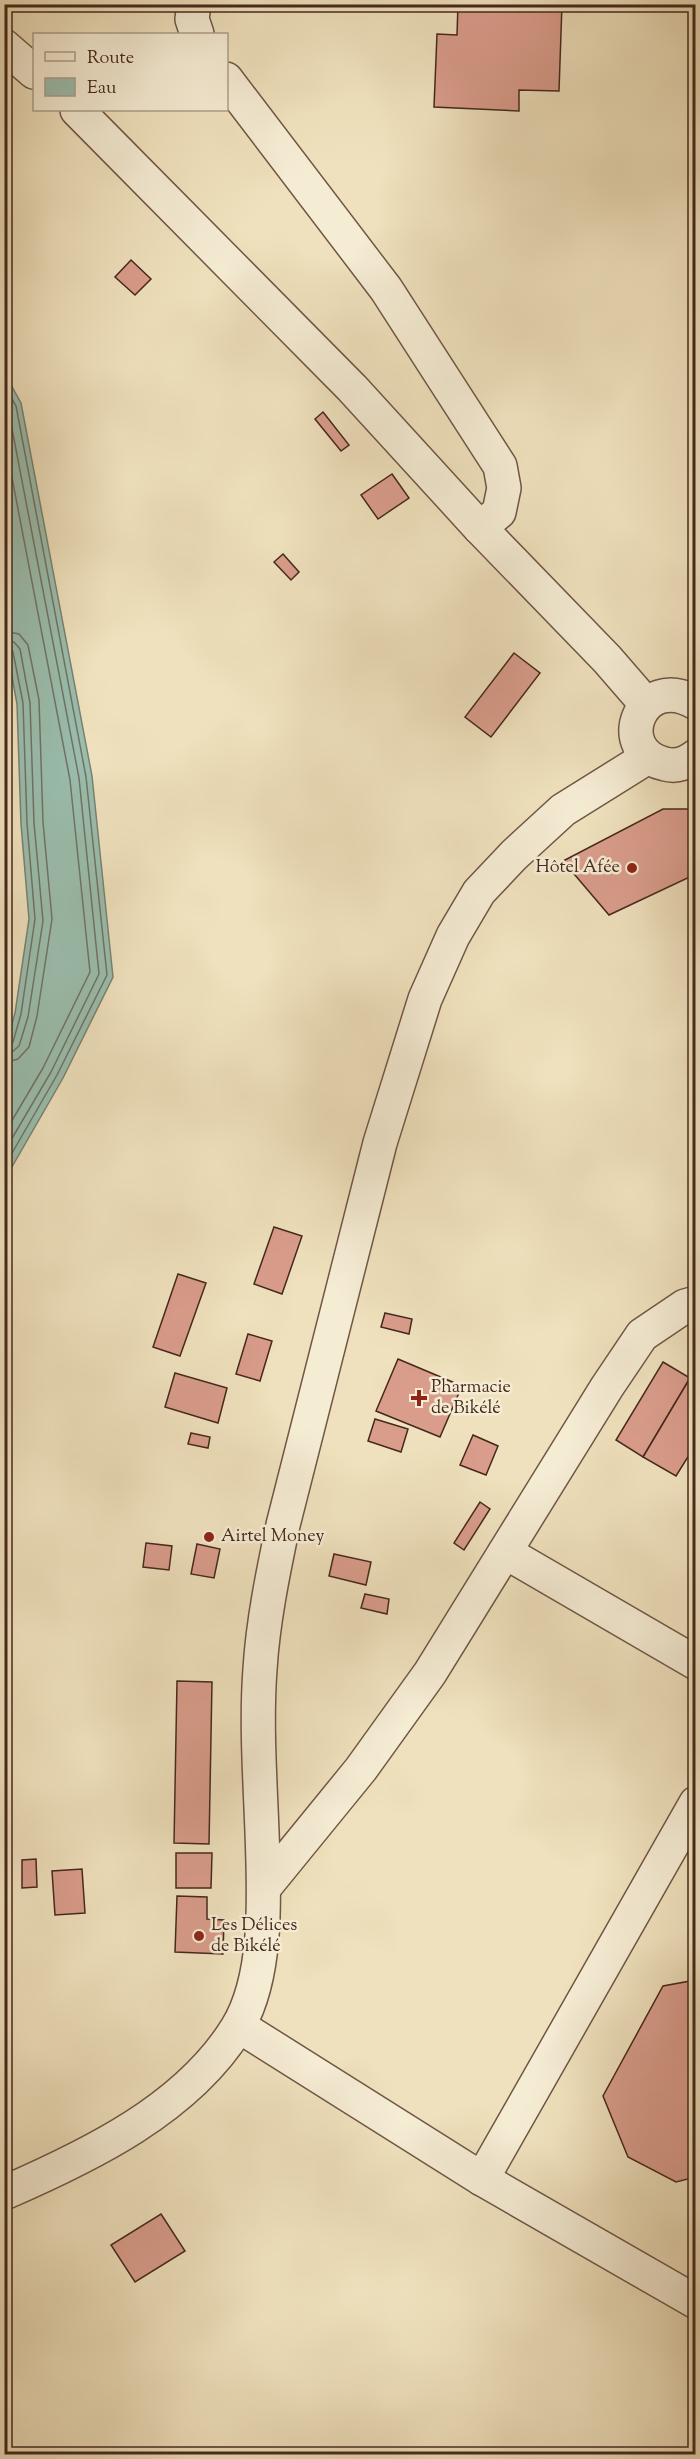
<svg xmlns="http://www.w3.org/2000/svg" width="700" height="2459" font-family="'Sorts Mill Goudy',serif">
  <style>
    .water { fill: #9abeae; stroke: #788274; stroke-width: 1.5 }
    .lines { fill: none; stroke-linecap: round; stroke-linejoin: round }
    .shore { stroke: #707366; stroke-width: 1.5 }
    .building { fill: #da9d8c; stroke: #45281d; stroke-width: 1.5 }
    .minor-casing { stroke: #705645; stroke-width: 36 }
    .minor { stroke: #f5ecd4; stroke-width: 33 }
    .poi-dot { fill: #8f2418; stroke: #f5ecd4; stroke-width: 2 }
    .labels { text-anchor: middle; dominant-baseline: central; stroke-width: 5; stroke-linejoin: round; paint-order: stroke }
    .poi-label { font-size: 18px; fill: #45281d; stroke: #f5ecd4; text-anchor: start }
  </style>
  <rect width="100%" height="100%" fill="#efe1bd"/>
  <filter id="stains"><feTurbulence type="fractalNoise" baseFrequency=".00333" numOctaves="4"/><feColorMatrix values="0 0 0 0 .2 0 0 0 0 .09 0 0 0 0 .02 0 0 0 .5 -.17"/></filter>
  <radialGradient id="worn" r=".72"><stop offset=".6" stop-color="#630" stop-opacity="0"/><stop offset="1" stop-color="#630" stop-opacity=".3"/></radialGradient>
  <path class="water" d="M5,374L21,403L92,776L113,977L63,1078L5,1179V1049L15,1013L29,919L21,824L17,704L5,638Z"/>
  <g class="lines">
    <g class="shore">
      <path d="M4,386L16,406L86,777L107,975L57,1075L4,1167"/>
      <path d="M4,401L8,408L79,778L99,974L51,1072L4,1152"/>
      <path d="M4,436L70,780L90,972L43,1068L4,1134"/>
      <path d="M4,631L19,634L28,645L39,700L43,822L52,919L37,1016L29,1047L18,1059L4,1063"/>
      <path d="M4,640L14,642L20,649L30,703L34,823L43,921L28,1017L19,1046L12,1052L4,1054"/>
      <path d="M4,647L10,648L13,652L23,703L27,823L35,919L21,1014L13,1042L4,1046"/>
    </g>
  </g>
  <g class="building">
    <path d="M458,4H562L559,91L519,90V111L434,107L437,34L457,35Z"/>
    <path d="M131,260L151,279L135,295L115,277Z"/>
    <path d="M323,412L349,445L341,451L315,419Z"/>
    <path d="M392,474L409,498L378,519L361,495Z"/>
    <path d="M283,554L299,572L291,580L274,562Z"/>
    <path d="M514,653L540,673L491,737L465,717Z"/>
    <path d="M663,809H696V874L609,915L563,861Z"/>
    <path d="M274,1227L302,1236L282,1294L254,1284Z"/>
    <path d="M178,1274L206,1283L180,1356L153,1347Z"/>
    <path d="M385,1313L412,1319L409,1334L381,1327Z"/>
    <path d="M248,1334L272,1341L260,1381L236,1374Z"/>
    <path d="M398,1359L462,1386L440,1437L376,1411Z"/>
    <path d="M663,1362L690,1378L643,1457L616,1440Z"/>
    <path d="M175,1373L227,1388L218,1423L165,1407Z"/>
    <path d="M690,1378L696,1381V1444L676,1476L643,1457Z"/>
    <path d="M375,1419L408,1429L401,1452L368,1441Z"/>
    <path d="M191,1433L210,1437L208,1448L188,1444Z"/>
    <path d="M473,1435L498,1446L486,1475L460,1465Z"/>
    <path d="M480,1502L490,1509L464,1550L454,1543Z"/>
    <path d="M146,1543L172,1546L169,1570L143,1567Z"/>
    <path d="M197,1544L220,1549L214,1578L191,1574Z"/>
    <path d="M334,1554L371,1562L366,1585L329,1576Z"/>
    <path d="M365,1594L389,1599L387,1614L361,1608Z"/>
    <path d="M177,1681L212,1682L209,1844L174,1843Z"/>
    <path d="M176,1853H212L211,1888H176Z"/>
    <path d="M36,1859L37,1887L22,1888V1860Z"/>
    <path d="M82,1869L85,1913L55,1915L52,1871Z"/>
    <path d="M177,1896L207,1897V1919L224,1920L223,1954L175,1952Z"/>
    <path d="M696,1980V2177L676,2182L628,2157L603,2096L663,1986Z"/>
    <path d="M161,2214L185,2251L135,2282L111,2245Z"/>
  </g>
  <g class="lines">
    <g class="minor-casing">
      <g id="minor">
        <path d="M194,4L192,19L197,34"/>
        <path d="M4,46L34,72"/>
        <path d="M226,79L386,289L500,466L504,488L499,512L480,528"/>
        <path d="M77,110L352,388L480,528L607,659L646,704"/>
        <path d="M696,703C639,670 611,752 665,764C676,767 687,763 696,756"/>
        <path d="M505,1552L696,1663"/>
        <path d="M264,1888L361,1769L430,1673L607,1387L642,1335L685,1306L696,1303"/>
        <path d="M239,2026L482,2179L696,2302"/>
        <path d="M482,2179L696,1803"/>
        <path d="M4,2193C89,2156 187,2109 237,2028C269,1976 264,1891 262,1832C260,1778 256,1723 260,1669C263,1621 273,1573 283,1525L380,1143L425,999L453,936L479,892L514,855L563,810L648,757"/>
      </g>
    </g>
    <use href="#minor" class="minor"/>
  </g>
  <g class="poi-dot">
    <circle cx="632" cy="868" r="6"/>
    <path d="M416 1389h6v6h6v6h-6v6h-6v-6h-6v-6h6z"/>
    <circle cx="209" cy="1537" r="6"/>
    <circle cx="199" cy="1936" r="6"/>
  </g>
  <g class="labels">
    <g class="poi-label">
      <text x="620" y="868" text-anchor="end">Hôtel Afée</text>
      <text x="431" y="1388">Pharmacie<tspan x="431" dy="21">de Bikélé</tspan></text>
      <text x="221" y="1537">Airtel Money</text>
      <text x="211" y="1926">Les Délices<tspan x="211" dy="21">de Bikélé</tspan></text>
    </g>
  </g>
  <rect width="700" height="2459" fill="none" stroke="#efe1bd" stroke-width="24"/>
  <rect x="6" y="6" width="688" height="2447" fill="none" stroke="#45281d" stroke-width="3"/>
  <rect x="12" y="12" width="676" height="2435" fill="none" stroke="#45281d" stroke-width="1.5"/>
  <rect x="33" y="33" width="195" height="78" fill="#f5ecd4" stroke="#af9e8b" stroke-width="1.5"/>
  <rect x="45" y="52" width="30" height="9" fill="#f5ecd4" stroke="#af9e8b" stroke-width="1.5"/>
  <text x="87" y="63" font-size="18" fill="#45281d">Route</text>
  <rect x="45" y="78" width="30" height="18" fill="#9abeae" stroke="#af9e8b" stroke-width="1.5"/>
  <text x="87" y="93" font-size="18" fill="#45281d">Eau</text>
  <rect width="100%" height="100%" filter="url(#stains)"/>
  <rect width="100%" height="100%" fill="url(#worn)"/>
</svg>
